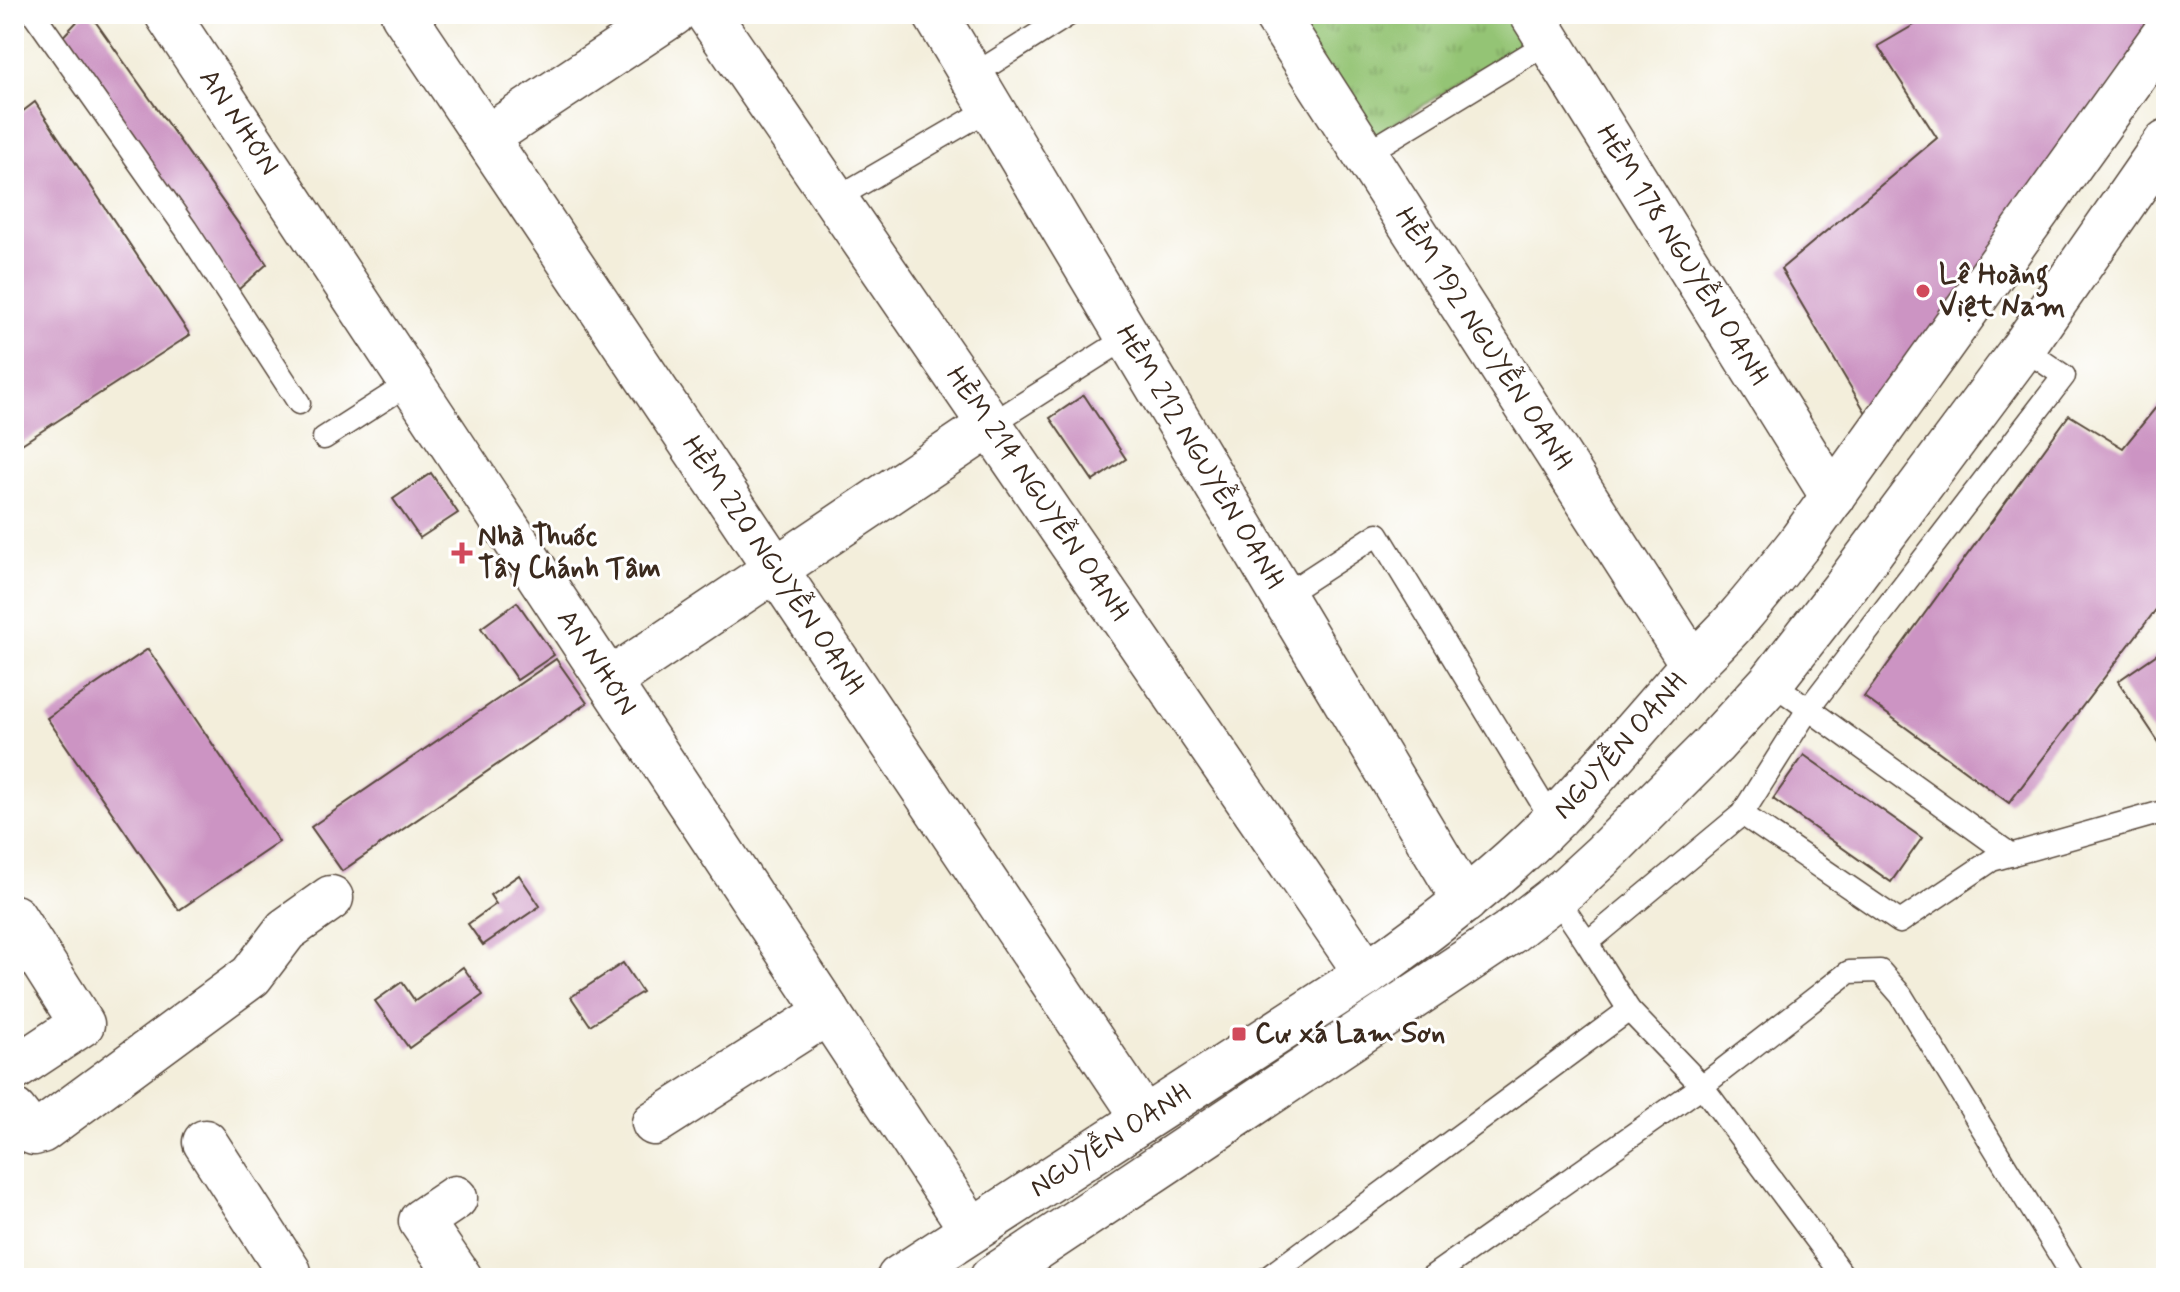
<svg xmlns="http://www.w3.org/2000/svg" width="2180" height="1292" font-family="Mynerve,sans-serif">
  <style>
    .park { fill: url(#park-tufts); stroke: #687749; stroke-width: 2 }
    .building { fill: #cc94c3 }
    .lines { fill: none; stroke-linecap: round; stroke-linejoin: round }
    .lane-casing { stroke: #57473a; stroke-width: 25 }
    .street-casing { stroke: #57473a; stroke-width: 47 }
    .primary-casing { stroke: #57473a; stroke-width: 47 }
    .lane { stroke: #fff; stroke-width: 22 }
    .street { stroke: #fff; stroke-width: 44 }
    .primary { stroke: #fff; stroke-width: 44 }
    .poi-dot { fill: #d1495b; stroke: #fff; stroke-width: 3 }
    .labels { text-anchor: middle; dominant-baseline: central; stroke-width: 6; stroke-linejoin: round; paint-order: stroke }
    .street-label { font-size: 28px; fill: #3b2a1e; stroke: #fff }
    .poi-label { font-size: 28px; font-weight: bold; fill: #3b2a1e; stroke: #fff; text-anchor: start }
  </style>
  <defs>
    <pattern id="park-tufts" width="24" height="20" patternUnits="userSpaceOnUse" patternTransform="scale(2)"><rect width="24" height="20" fill="#94c474"/><path d="M3 7l-1-3M5 7V3M7 7l1-3M15 17l-1-3M17 17v-4M19 17l1-3" fill="none" stroke="#7a9f5f"/></pattern>
  </defs>
  <rect width="100%" height="100%" fill="#fff"/>
  <filter id="ink" filterUnits="userSpaceOnUse"><feTurbulence type="fractalNoise" baseFrequency=".0125" numOctaves="2"/><feDisplacementMap in="SourceGraphic" scale="16" xChannelSelector="R" yChannelSelector="G"/><feConvolveMatrix kernelMatrix="1 2 1 2 8 2 1 2 1" color-interpolation-filters="sRGB"/></filter>
  <filter id="wash" filterUnits="userSpaceOnUse"><feTurbulence type="fractalNoise" baseFrequency=".006" numOctaves="4" result="noise"/><feDisplacementMap in="SourceGraphic" scale="32" xChannelSelector="R" yChannelSelector="G"/><feGaussianBlur stdDeviation="1.8" result="paint"/><feColorMatrix in="noise" values="0 0 0 0 0 0 0 0 0 0 0 0 0 0 0 0 0 1.4 0 .05"/><feComposite in="paint" operator="in"/></filter>
  <g filter="url(#wash)">
    <rect width="100%" height="100%" fill="#f3eedb"/>
    <path class="park" d="M1289,14H1511L1528,39L1370,139Z"/>
    <g id="blocks">
      <g class="building">
        <path d="M84,14H90L267,264L238,290L56,44Z"/>
        <path d="M1933,14H2161L1873,425L1781,269L1937,138L1878,46Z"/>
        <path d="M35,102L190,335L14,449V118Z"/>
        <path d="M1084,395L1126,459L1093,481L1050,418Z"/>
        <path d="M2166,395V600L2164,599L2009,803L1864,697L2069,415L2123,448Z"/>
        <path d="M431,473L458,513L420,538L393,499Z"/>
        <path d="M517,602L554,655L517,680L481,628Z"/>
        <path d="M2166,648V753L2118,681Z"/>
        <path d="M148,649L279,842L179,910L47,718Z"/>
        <path d="M556,659L587,703L342,871L311,827Z"/>
        <path d="M1804,755L1922,838L1891,882L1773,799Z"/>
        <path d="M519,875L540,906L483,945L468,924L496,904L490,895Z"/>
        <path d="M623,963L642,992L590,1025L571,997Z"/>
        <path d="M463,967L483,995L409,1048L375,1001L402,982L415,1001Z"/>
      </g>
    </g>
  </g>
  <g filter="url(#ink)">
    <use href="#blocks" fill-opacity="0" stroke="#57473a" stroke-width="2"/>
    <g class="lines">
      <g class="lane-casing">
        <g id="lane">
          <path d="M34,14L186,229L299,403"/>
          <path d="M972,76L1070,14"/>
          <path d="M1365,154L1549,42"/>
          <path d="M835,199L991,108"/>
          <path d="M990,425L1128,337"/>
          <path d="M324,438L411,382"/>
          <path d="M1283,596L1378,534L1553,821"/>
          <path d="M1771,682L2011,855"/>
          <path d="M1742,814L1900,922L1992,860L2166,811"/>
          <path d="M1556,897L1587,943L1742,814L1809,708L2064,376L2023,348"/>
          <path d="M1587,943L1629,1010L1702,1086L1845,1278"/>
          <path d="M1267,1278L1629,1010"/>
          <path d="M1430,1278L1702,1086L1849,972L1880,971L1901,995L2074,1278"/>
        </g>
      </g>
      <g class="street-casing">
        <g id="street">
          <path id="s1" d="M167,14L972,1230"/>
          <path id="s2" d="M403,14L1144,1118"/>
          <path id="s3" d="M708,14L1367,974"/>
          <path id="s4" d="M935,14L1465,901"/>
          <path id="s5" d="M1275,14L1693,665"/>
          <path id="s6" d="M1532,14L1833,497"/>
          <path d="M486,138L673,14"/>
          <path d="M609,681L990,425"/>
          <path d="M14,917L82,1024L14,1069"/>
          <path d="M14,1111L28,1129L34,1133L41,1131L251,976L286,930L331,898"/>
          <path d="M654,1123L828,1012"/>
          <path d="M205,1142L289,1272L279,1278"/>
          <path d="M455,1198L421,1221L460,1278"/>
        </g>
      </g>
      <g class="primary-casing">
        <g id="primary">
          <path id="s7" d="M899,1278L1367,974C1434,927 1498,877 1555,819C1600,772 1642,722 1685,673C1703,654 1723,636 1740,616C1760,593 1779,569 1798,545L2166,32"/>
          <path d="M992,1278L1509,933L1567,888L1603,855L1713,745L1771,682L1845,587L2023,348L2166,142"/>
        </g>
      </g>
      <use href="#lane" class="lane"/>
      <use href="#street" class="street"/>
      <use href="#primary" class="primary"/>
    </g>
  </g>
  <g class="poi-dot">
    <circle cx="1923" cy="291" r="8"/>
    <path d="M458 541h8v8h8v8h-8v8h-8v-8h-8v-8h8z"/>
    <rect x="1231" y="1026" width="16" height="16" rx="4"/>
  </g>
  <g class="labels">
    <g class="street-label">
      <text stroke="none"><textPath href="#s1" startOffset="130">AN NHƠN</textPath></text>
      <text stroke="none"><textPath href="#s6" startOffset="284">HẺM 178 NGUYỄN OANH</textPath></text>
      <text stroke="none"><textPath href="#s5" startOffset="386">HẺM 192 NGUYỄN OANH</textPath></text>
      <text stroke="none"><textPath href="#s4" startOffset="516">HẺM 212 NGUYỄN OANH</textPath></text>
      <text stroke="none"><textPath href="#s3" startOffset="582">HẺM 214 NGUYỄN OANH</textPath></text>
      <text stroke="none"><textPath href="#s2" startOffset="664">HẺM 220 NGUYỄN OANH</textPath></text>
      <text stroke="none"><textPath href="#s1" startOffset="778">AN NHƠN</textPath></text>
      <text stroke="none"><textPath href="#s7" startOffset="900">NGUYỄN OANH</textPath></text>
      <text stroke="none"><textPath href="#s7" startOffset="252">NGUYỄN OANH</textPath></text>
    </g>
    <g class="poi-label">
      <text x="1939" y="275">Lê Hoàng<tspan x="1939" dy="32">Việt Nam</tspan></text>
      <text x="478" y="537">Nhà Thuốc<tspan x="478" dy="32">Tây Chánh Tâm</tspan></text>
      <text x="1255" y="1034">Cư xá Lam Sơn</text>
    </g>
  </g>
  <rect width="2180" height="1292" fill="none" stroke="#fff" stroke-width="48"/>
</svg>
